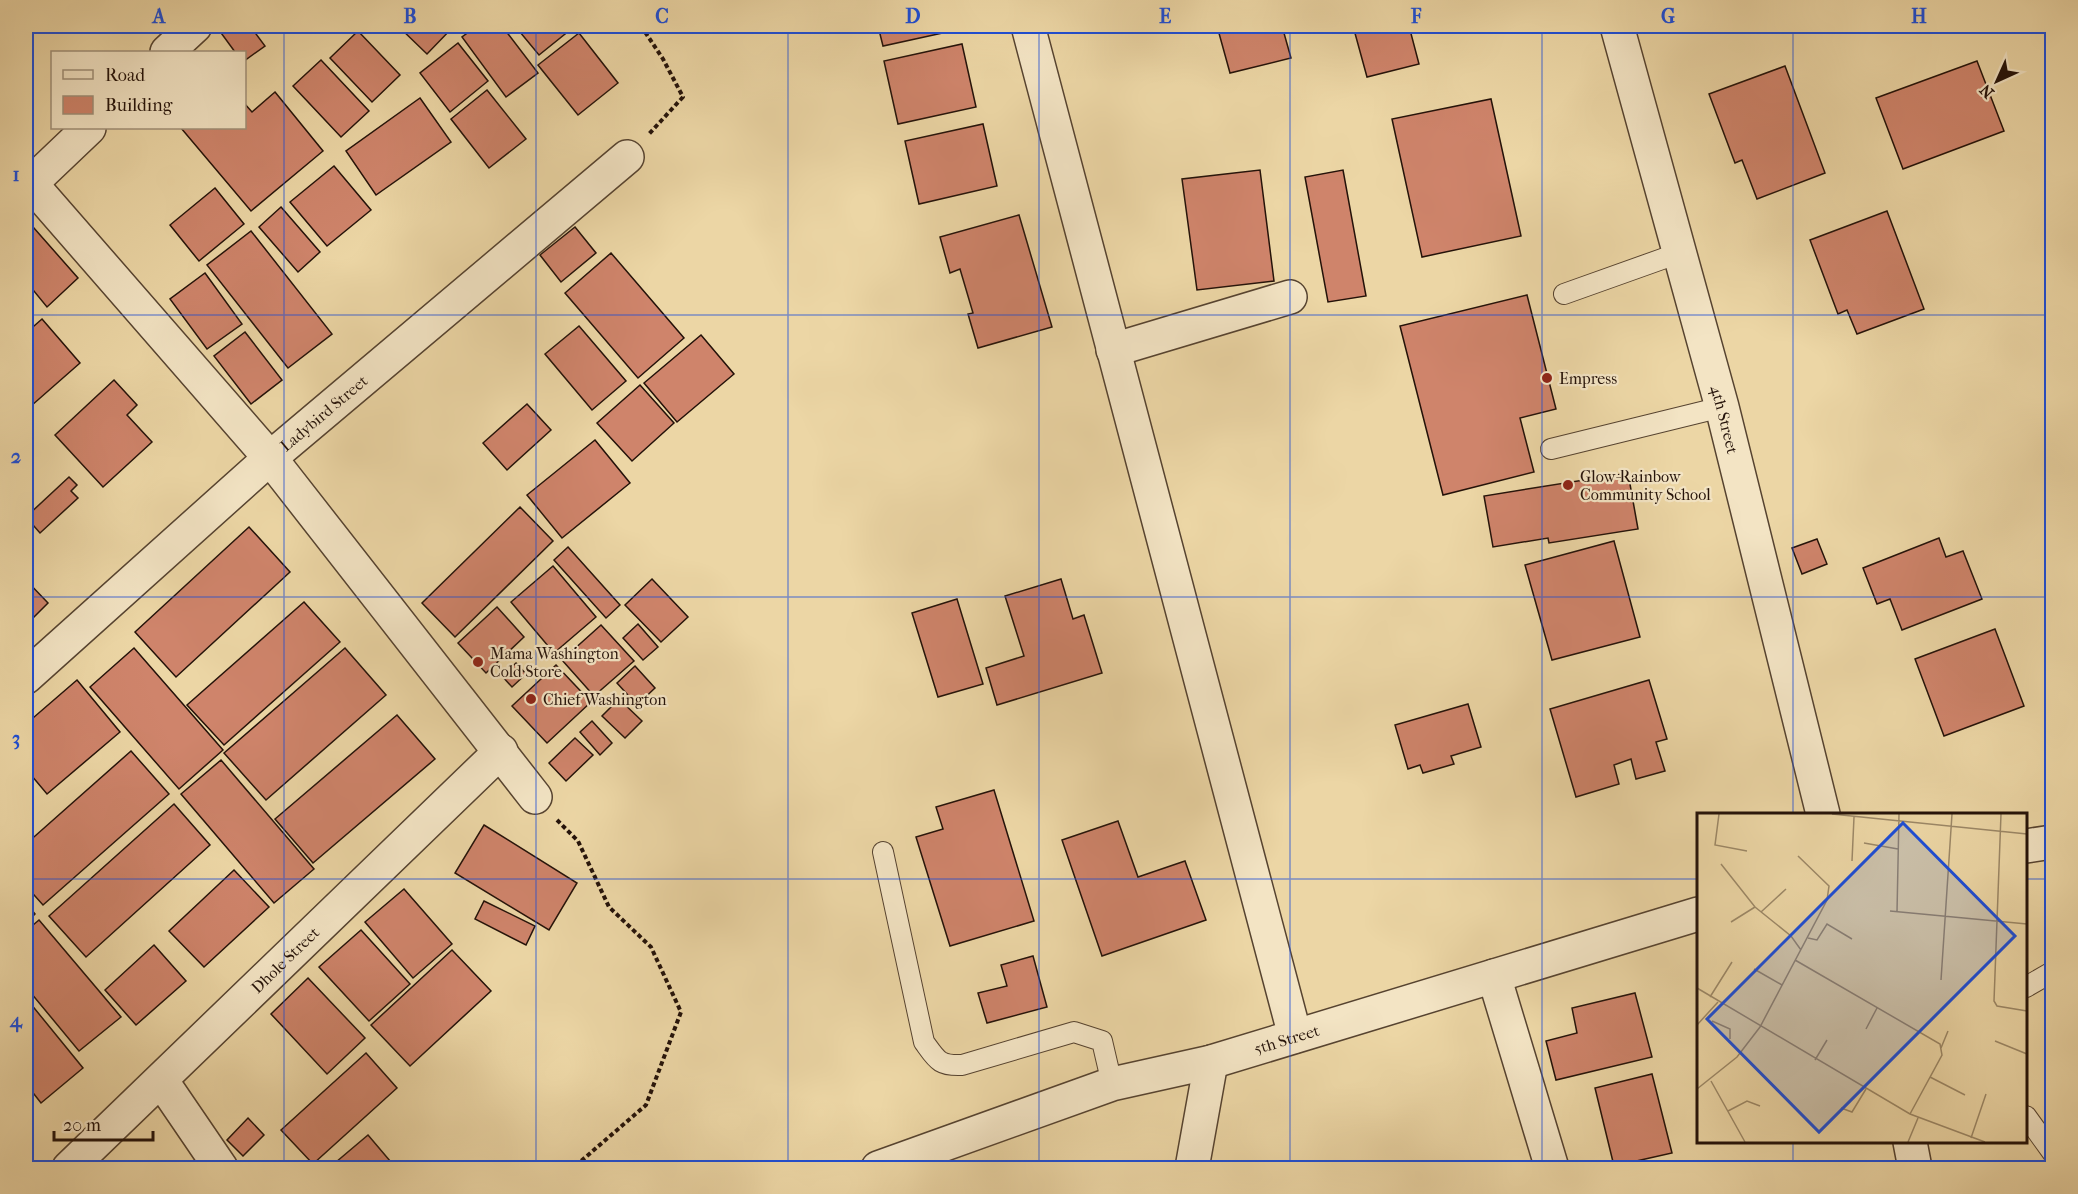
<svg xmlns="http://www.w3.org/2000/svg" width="2078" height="1194" font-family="'IM FELL French Canon',serif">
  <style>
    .building { fill: #cf846b; stroke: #241209; stroke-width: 1.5 }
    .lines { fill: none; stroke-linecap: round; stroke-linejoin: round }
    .service-casing { stroke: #564330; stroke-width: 22 }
    .minor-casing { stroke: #564330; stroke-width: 36 }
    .path { stroke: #241209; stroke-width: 4; stroke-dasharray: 4.5 3; stroke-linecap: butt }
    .service { stroke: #f3e4c4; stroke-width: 20 }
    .minor { stroke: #f3e4c4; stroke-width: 33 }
    .grid { fill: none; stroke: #1d4ed8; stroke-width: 1.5; stroke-opacity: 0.55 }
    .poi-dot { fill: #8f2418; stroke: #f3e4c4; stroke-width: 2 }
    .labels { text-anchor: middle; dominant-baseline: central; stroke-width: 4.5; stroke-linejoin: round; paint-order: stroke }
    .poi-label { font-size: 16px; fill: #241209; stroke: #f3e4c4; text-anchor: start }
    .street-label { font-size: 16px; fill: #241209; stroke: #f3e4c4 }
    .inset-road { fill: none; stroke: #9c8867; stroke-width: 1.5 }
    .view { fill: #1d4ed8; fill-opacity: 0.15; stroke: #1d4ed8; stroke-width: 3 }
    .inset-edge { fill: none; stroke: #241209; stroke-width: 3 }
    .neatline { fill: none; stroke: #1d4ed8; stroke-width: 2 }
    .grid-label { font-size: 20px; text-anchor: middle; font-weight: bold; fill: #1d4ed8 }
  </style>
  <rect width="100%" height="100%" fill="#ecd6a5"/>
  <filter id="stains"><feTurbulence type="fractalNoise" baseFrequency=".00333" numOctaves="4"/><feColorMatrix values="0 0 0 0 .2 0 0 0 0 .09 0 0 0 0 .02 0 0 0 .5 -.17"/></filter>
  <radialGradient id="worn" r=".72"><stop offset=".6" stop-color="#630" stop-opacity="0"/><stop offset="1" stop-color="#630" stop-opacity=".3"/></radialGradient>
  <g class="building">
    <path d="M216,26H250L265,46L244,61V52H235Z"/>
    <path d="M398,26H454L427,54Z"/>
    <path d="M477,26H502L538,73L506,97L462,37Z"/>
    <path d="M515,26H575L539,55Z"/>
    <path d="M878,26H960L961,29L883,46Z"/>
    <path d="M1217,26H1282L1291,58L1230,73Z"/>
    <path d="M1353,26H1409L1419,64L1367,77Z"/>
    <path d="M358,31L400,75L372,102L330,58Z"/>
    <path d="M579,33L618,83L578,115L538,65Z"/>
    <path d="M458,43L488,81L450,112L420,73Z"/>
    <path d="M962,44L976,107L898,124L884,61Z"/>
    <path d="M321,60L369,111L341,137L293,86Z"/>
    <path d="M1977,61L2004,131L1903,169L1876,98Z"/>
    <path d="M1785,66L1825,173L1757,199L1742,160L1735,163L1709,94Z"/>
    <path d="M487,90L526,139L489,168L451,119Z"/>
    <path d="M275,92L323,151L251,211L181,128H244V103L252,112Z"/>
    <path d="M420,98L451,142L376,195L346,151Z"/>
    <path d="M1491,99L1521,236L1422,257L1392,119Z"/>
    <path d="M983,124L997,186L919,204L905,141Z"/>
    <path d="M334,166L371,210L327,246L290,202Z"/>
    <path d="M1260,170L1274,281L1197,290L1182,179Z"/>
    <path d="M1343,170L1366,296L1328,302L1305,177Z"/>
    <path d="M215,188L244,224L199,261L170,225Z"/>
    <path d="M281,207L320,252L298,272L259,227Z"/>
    <path d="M1887,211L1924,309L1857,334L1847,310L1838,314L1810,240Z"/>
    <path d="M1019,215L1052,327L978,348L968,314L973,313L960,269L950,273L940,237Z"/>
    <path d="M26,219L78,278L47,307L34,291L26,299Z"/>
    <path d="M575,227L596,253L561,282L540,255Z"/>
    <path d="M251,231L332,334L288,368L207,265Z"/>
    <path d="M611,253L684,338L638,378L565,293Z"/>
    <path d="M205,273L242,324L207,349L170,299Z"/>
    <path d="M1527,295L1556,409L1520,418L1534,472L1443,495L1400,326Z"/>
    <path d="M42,319L80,363L31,406L26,400V333Z"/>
    <path d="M579,326L626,381L592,410L545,354Z"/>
    <path d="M245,332L282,380L251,404L214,356Z"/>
    <path d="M701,335L734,374L677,422L644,383Z"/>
    <path d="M114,380L137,405L127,415L152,442L103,487L55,435Z"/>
    <path d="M640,385L674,423L632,461L597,423Z"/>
    <path d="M527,404L551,430L507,470L483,443Z"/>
    <path d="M595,440L630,483L562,538L527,495Z"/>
    <path d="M1628,473L1638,529L1549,543L1548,538L1493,547L1484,496Z"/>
    <path d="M69,477L77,485L71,491L78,498L40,533L26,517Z"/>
    <path d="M520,507L553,541L455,637L422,603Z"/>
    <path d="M249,527L290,572L176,677L135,632Z"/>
    <path d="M1939,538L1946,557L1963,551L1982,599L1902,630L1890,599L1877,604L1863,568Z"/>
    <path d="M1817,539L1827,564L1802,574L1792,548Z"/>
    <path d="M1614,541L1640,637L1552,660L1525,565Z"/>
    <path d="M568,547L620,605L606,618L554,560Z"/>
    <path d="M553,566L596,617L554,653L511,602Z"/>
    <path d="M652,579L688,617L661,642L625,605Z"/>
    <path d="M1061,579L1073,619L1084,615L1102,673L997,705L986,668L1024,656L1005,596Z"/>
    <path d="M26,580L48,603L26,625Z"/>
    <path d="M957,599L983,684L938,697L912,613Z"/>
    <path d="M304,602L340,642L224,745L187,705Z"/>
    <path d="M497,607L524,637L486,673L458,643Z"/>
    <path d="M638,624L658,647L643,660L623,638Z"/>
    <path d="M601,625L634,661L594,696L562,660Z"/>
    <path d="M1995,629L2024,706L1944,736L1915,659Z"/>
    <path d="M134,648L223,750L179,789L90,687Z"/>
    <path d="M345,648L386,695L266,800L224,753Z"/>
    <path d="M516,663L526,674L512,687L502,676Z"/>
    <path d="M556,665L591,702L547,743L512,706Z"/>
    <path d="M635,666L655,688L637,705L617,683Z"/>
    <path d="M77,680L120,732L47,794L26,769V724Z"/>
    <path d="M1649,680L1667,739L1656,742L1665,771L1636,779L1631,759L1614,765L1619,784L1576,797L1550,709Z"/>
    <path d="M619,699L642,721L625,738L602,716Z"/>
    <path d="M1468,704L1481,747L1451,756L1454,764L1423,773L1420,765L1408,769L1395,725Z"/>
    <path d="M397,715L435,759L313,863L275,819Z"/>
    <path d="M592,721L612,743L600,755L580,732Z"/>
    <path d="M575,738L593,755L566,781L549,763Z"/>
    <path d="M131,751L169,794L43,905L26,886V844Z"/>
    <path d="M221,760L314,869L274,903L181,794Z"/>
    <path d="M994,790L1034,921L950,946L916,837L943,829L936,807Z"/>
    <path d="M174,804L210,845L86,957L49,916Z"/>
    <path d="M1118,821L1138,877L1185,861L1206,920L1102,956L1062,840Z"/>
    <path d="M484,825L577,883L549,930L455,873Z"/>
    <path d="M234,870L269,907L204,967L169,931Z"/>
    <path d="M404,889L452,944L413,978L365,922Z"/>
    <path d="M484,901L535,926L526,945L475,919Z"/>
    <path d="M26,903L35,914L26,923Z"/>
    <path d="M39,920L121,1017L79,1051L26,987V931Z"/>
    <path d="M361,930L410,984L369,1021L319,967Z"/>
    <path d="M154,945L186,981L136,1025L105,990Z"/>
    <path d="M452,950L491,991L410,1066L371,1025Z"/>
    <path d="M1033,956L1047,1007L987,1023L978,993L1007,986L1001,965Z"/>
    <path d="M308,978L365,1038L327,1074L271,1014Z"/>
    <path d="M1635,993L1652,1057L1556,1080L1546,1041L1577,1033L1572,1008Z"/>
    <path d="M26,998L83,1068L41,1103L30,1089L26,1093Z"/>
    <path d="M366,1053L397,1088L313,1164L281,1130Z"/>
    <path d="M1652,1074L1672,1153L1614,1166L1595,1088Z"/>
    <path d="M248,1118L264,1135L243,1156L227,1140Z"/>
    <path d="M368,1135L396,1168H329Z"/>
    <path d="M1772,1161L1774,1168H1742Z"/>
  </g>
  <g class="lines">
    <g class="service-casing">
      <g id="service">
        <path d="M1564,294L1679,253"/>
        <path d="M1551,449L1722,407"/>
        <path d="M883,852L924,1042C937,1060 939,1066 962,1065L1074,1032L1102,1041L1112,1084"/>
        <path d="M2026,987L2052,972"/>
        <path d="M2026,1116L2052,1152"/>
      </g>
    </g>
    <g class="minor-casing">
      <g id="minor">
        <path d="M1028,26L1295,1036"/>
        <path id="s1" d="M1617,26L1722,407L1823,814"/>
        <path d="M167,52L195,26"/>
        <path d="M26,178L270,458L535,797"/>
        <path d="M26,188L89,128"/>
        <path d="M1113,350L1290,297"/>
        <path id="s2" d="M26,677L270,458L627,157"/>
        <path d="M2026,846L2052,842"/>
        <path d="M1494,976L1552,1168"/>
        <path d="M161,1080L221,1168"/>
        <path d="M1910,1142L1915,1168"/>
        <path id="s3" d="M69,1168L501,751"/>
        <path id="s4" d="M878,1168L1112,1084L1211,1062L1698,914"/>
        <path d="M1192,1168L1211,1062"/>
      </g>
    </g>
    <g class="path">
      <path d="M641,26L663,59L683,97L648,135"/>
      <path d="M557,820L578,841L609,907L651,947L681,1012L646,1105L573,1168"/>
    </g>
    <use href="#service" class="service"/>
    <use href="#minor" class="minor"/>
  </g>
  <path class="grid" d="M284,26V1168M536,26V1168M788,26V1168M1039,26V1168M1290,26V1168M1542,26V1168M1793,26V814M26,315H2052M26,597H2052M26,879H1698M2026,879H2052M1793,1142V1168"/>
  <g class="poi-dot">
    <circle cx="1547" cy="378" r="6"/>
    <circle cx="1568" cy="485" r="6"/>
    <circle cx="478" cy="662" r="6"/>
    <circle cx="531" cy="699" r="6"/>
  </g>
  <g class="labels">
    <g class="poi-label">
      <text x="1559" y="378">Empress</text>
      <text x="1580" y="476">Glow-Rainbow<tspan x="1580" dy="18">Community School</tspan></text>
      <text x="490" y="653">Mama Washington<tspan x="490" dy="18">Cold Store</tspan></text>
      <text x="543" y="699">Chief Washington</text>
    </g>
    <g class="street-label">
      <text stroke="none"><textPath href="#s2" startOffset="398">Ladybird Street</textPath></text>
      <text stroke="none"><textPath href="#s1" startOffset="408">4th Street</textPath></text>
      <text stroke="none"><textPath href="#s3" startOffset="300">Dhole Street</textPath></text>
      <text stroke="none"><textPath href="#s4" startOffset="429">5th Street</textPath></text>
    </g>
  </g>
  <g transform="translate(1697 813)">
    <rect width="330" height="330" fill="#ecd6a5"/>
    <path class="inset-road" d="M22,1L18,32L50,38M135,1L330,21M304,1L297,188L300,193L330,198M167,30L201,36M155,48L157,4M24,51L58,94L94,123L104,137M193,98L330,111M64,99L89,76M200,99L202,1M34,109L58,94M111,125L120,127L130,111L155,126M98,147L243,231L245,242L213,301M57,156L85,172M244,167L255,1M0,175L213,301L288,329M13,184L35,149M15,208L33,216V226M0,212L21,189M169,216L180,195M298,228L330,241M244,235L251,218M118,247L130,227M233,264L268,282M14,268L48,329M0,276L40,244L63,214L130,87L132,73L101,43M144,295L155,299L169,276M31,298L50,288L63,293M274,325L289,281M211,329L221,305"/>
    <path class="view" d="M206,10L318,123L122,319L10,206Z"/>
    <rect width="330" height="330" class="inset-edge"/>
  </g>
  <rect width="2078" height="1194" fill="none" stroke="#ecd6a5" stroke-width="66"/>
  <rect x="51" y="51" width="195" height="78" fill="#f3e4c4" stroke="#a09079" stroke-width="1.5"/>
  <rect x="63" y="70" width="30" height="9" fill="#f3e4c4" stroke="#a09079" stroke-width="1.5"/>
  <text x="105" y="81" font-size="18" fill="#241209">Road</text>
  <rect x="63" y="96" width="30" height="18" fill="#cf846b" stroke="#a09079" stroke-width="1.5"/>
  <text x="105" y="111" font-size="18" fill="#241209">Building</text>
  <g transform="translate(1997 81) rotate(225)" stroke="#f3e4c4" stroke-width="4.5" paint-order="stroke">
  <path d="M0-4.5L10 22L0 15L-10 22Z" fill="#241209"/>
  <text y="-9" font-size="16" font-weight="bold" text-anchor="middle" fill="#241209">N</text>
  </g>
  <path d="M54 1131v9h99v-9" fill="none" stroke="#241209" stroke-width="3"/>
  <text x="63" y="1131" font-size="18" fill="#241209" stroke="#f3e4c4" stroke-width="4.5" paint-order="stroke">20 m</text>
  <rect x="33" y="33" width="2012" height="1128" class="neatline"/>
  <g class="grid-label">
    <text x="159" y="23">A</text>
    <text x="410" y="23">B</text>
    <text x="662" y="23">C</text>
    <text x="913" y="23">D</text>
    <text x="1165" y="23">E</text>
    <text x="1416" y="23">F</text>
    <text x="1668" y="23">G</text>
    <text x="1919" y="23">H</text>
    <text x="16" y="181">1</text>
    <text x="16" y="463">2</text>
    <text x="16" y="745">3</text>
    <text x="16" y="1027">4</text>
  </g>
  <rect width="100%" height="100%" filter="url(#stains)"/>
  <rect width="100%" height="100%" fill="url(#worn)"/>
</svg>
